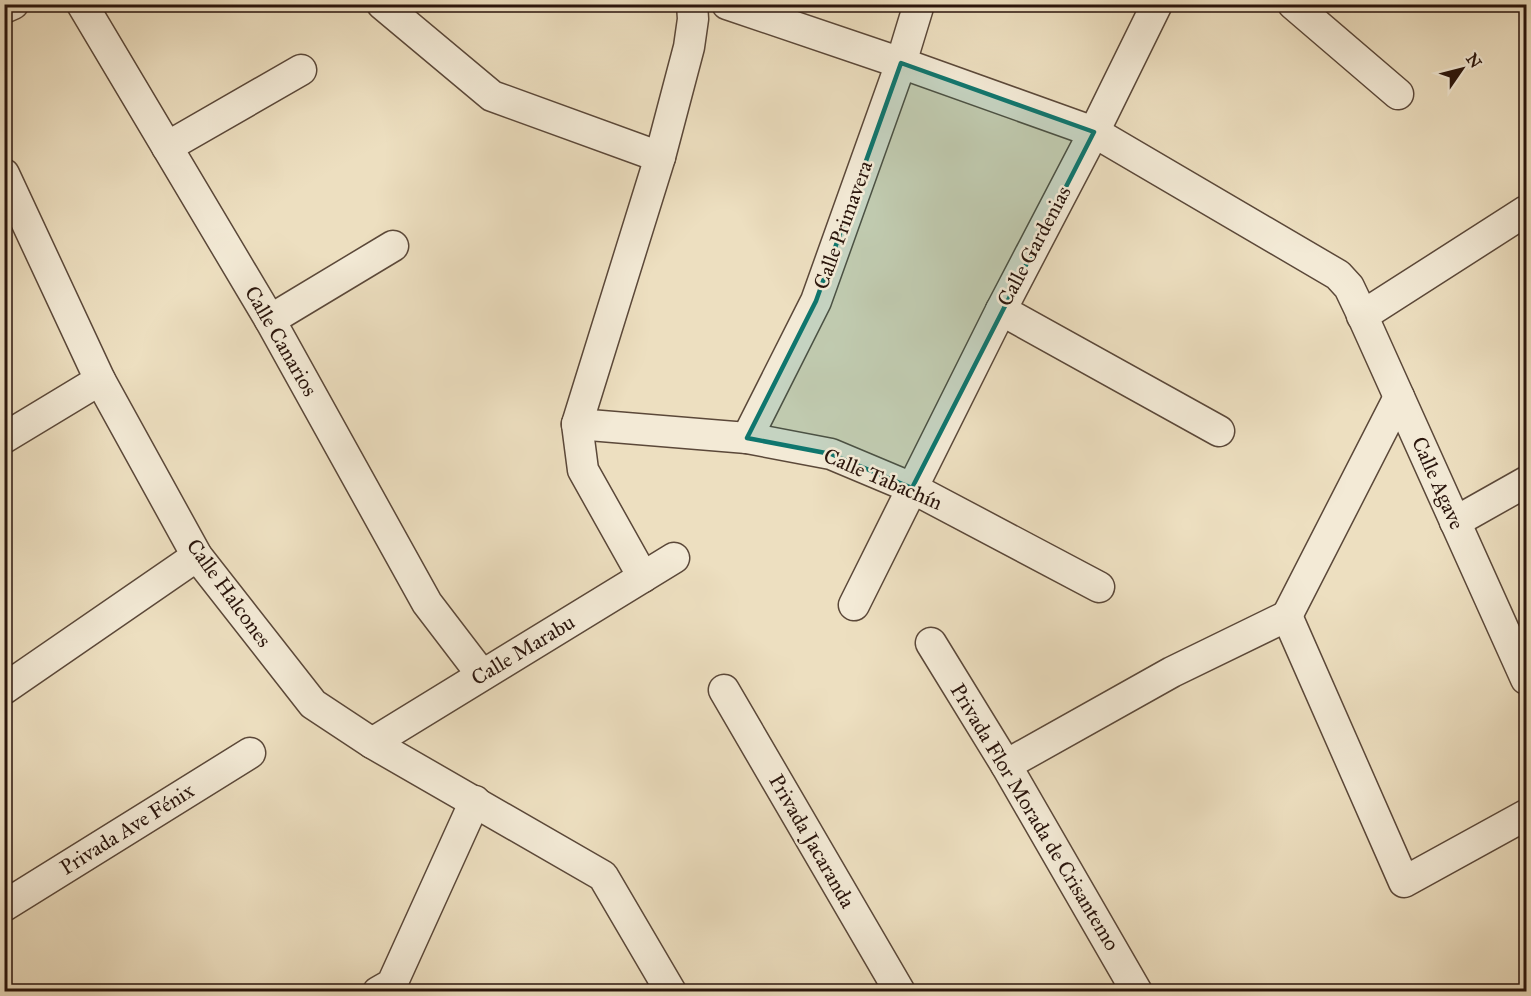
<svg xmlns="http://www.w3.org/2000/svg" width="1531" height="996" font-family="'IM FELL Great Primer',serif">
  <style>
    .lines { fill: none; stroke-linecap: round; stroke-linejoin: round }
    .minor-casing { stroke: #5b4839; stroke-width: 33 }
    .minor { stroke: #f3ead6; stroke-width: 30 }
    .marked { fill: #0f766e; fill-opacity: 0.2; stroke: #0f766e; stroke-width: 4.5; stroke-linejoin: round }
    .labels { text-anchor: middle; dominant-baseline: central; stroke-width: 5; stroke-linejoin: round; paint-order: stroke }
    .street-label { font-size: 21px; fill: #2a150c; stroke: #f3ead6 }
  </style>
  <rect width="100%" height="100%" fill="#eddfc0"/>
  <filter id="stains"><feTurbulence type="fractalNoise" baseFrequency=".00333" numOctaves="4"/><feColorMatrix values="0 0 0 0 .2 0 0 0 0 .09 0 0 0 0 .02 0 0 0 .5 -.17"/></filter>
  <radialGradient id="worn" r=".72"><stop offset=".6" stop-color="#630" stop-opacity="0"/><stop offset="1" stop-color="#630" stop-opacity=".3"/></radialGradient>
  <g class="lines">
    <g class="minor-casing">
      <g id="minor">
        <path d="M82,4L270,320L427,603L482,675"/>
        <path d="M382,4L492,96L660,157"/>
        <path d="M727,4L901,63L1094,132L1338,275L1349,287L1359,308L1526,679"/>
        <path d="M1293,4L1398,94"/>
        <path d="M4,8L13,4"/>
        <path d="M167,147L301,70"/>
        <path d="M4,174L100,380L197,556L313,704L372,743L603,876L671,992"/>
        <path d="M1001,310L1219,431"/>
        <path d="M1362,316L1526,211"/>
        <path d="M270,320L393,246"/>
        <path d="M577,424L747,438L831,454L912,488L1099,587"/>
        <path d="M4,438L100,380"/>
        <path d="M747,438L816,301L901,63L919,4"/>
        <path d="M1455,522L1526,482"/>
        <path d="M643,577L583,470L577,424L660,157L689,47L693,19L692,4"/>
        <path d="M854,605L1001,310L1094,132L1157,4"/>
        <path d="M1287,616L1404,882L1526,815"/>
        <path d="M1287,616L1399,397"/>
        <path d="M931,643L1006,765L1137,992"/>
        <path d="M4,689L197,556"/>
        <path d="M724,690L900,992"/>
        <path d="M372,743L674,558"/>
        <path d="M1006,765L1172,672L1287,616"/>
        <path d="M4,906L250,753"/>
        <path d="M378,992L392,984L475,801"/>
      </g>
    </g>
    <use href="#minor" class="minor"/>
  </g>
  <path class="marked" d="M901,63L1094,132L912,488L831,454L747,438L816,301Z"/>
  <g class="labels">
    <g class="street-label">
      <text transform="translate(843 225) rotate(-70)">Calle Primavera</text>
      <text transform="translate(1034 246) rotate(-62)">Calle Gardenias</text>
      <text transform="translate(281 341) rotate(60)">Calle Canarios</text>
      <text transform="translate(883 479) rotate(23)">Calle Tabachín</text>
      <text transform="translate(1438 483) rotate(66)">Calle Agave</text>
      <text transform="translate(229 593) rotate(54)">Calle Halcones</text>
      <text transform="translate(523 650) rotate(-31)">Calle Marabu</text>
      <text transform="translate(1035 817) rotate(59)">Privada Flor Morada de Crisantemo</text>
      <text transform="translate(127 829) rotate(-32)">Privada Ave Fénix</text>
      <text transform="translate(812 841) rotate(60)">Privada Jacaranda</text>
    </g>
  </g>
  <rect width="1531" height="996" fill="none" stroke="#eddfc0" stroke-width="24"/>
  <rect x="6" y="6" width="1519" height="984" fill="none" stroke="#2a150c" stroke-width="3"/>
  <rect x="12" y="12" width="1507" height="972" fill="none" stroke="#2a150c" stroke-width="1.5"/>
  <g transform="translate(1462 69) rotate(55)" stroke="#f3ead6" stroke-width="4.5" paint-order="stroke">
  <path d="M0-4.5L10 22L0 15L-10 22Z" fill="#2a150c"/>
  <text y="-9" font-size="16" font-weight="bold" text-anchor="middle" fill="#2a150c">N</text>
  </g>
  <rect width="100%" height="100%" filter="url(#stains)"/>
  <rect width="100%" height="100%" fill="url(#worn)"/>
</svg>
